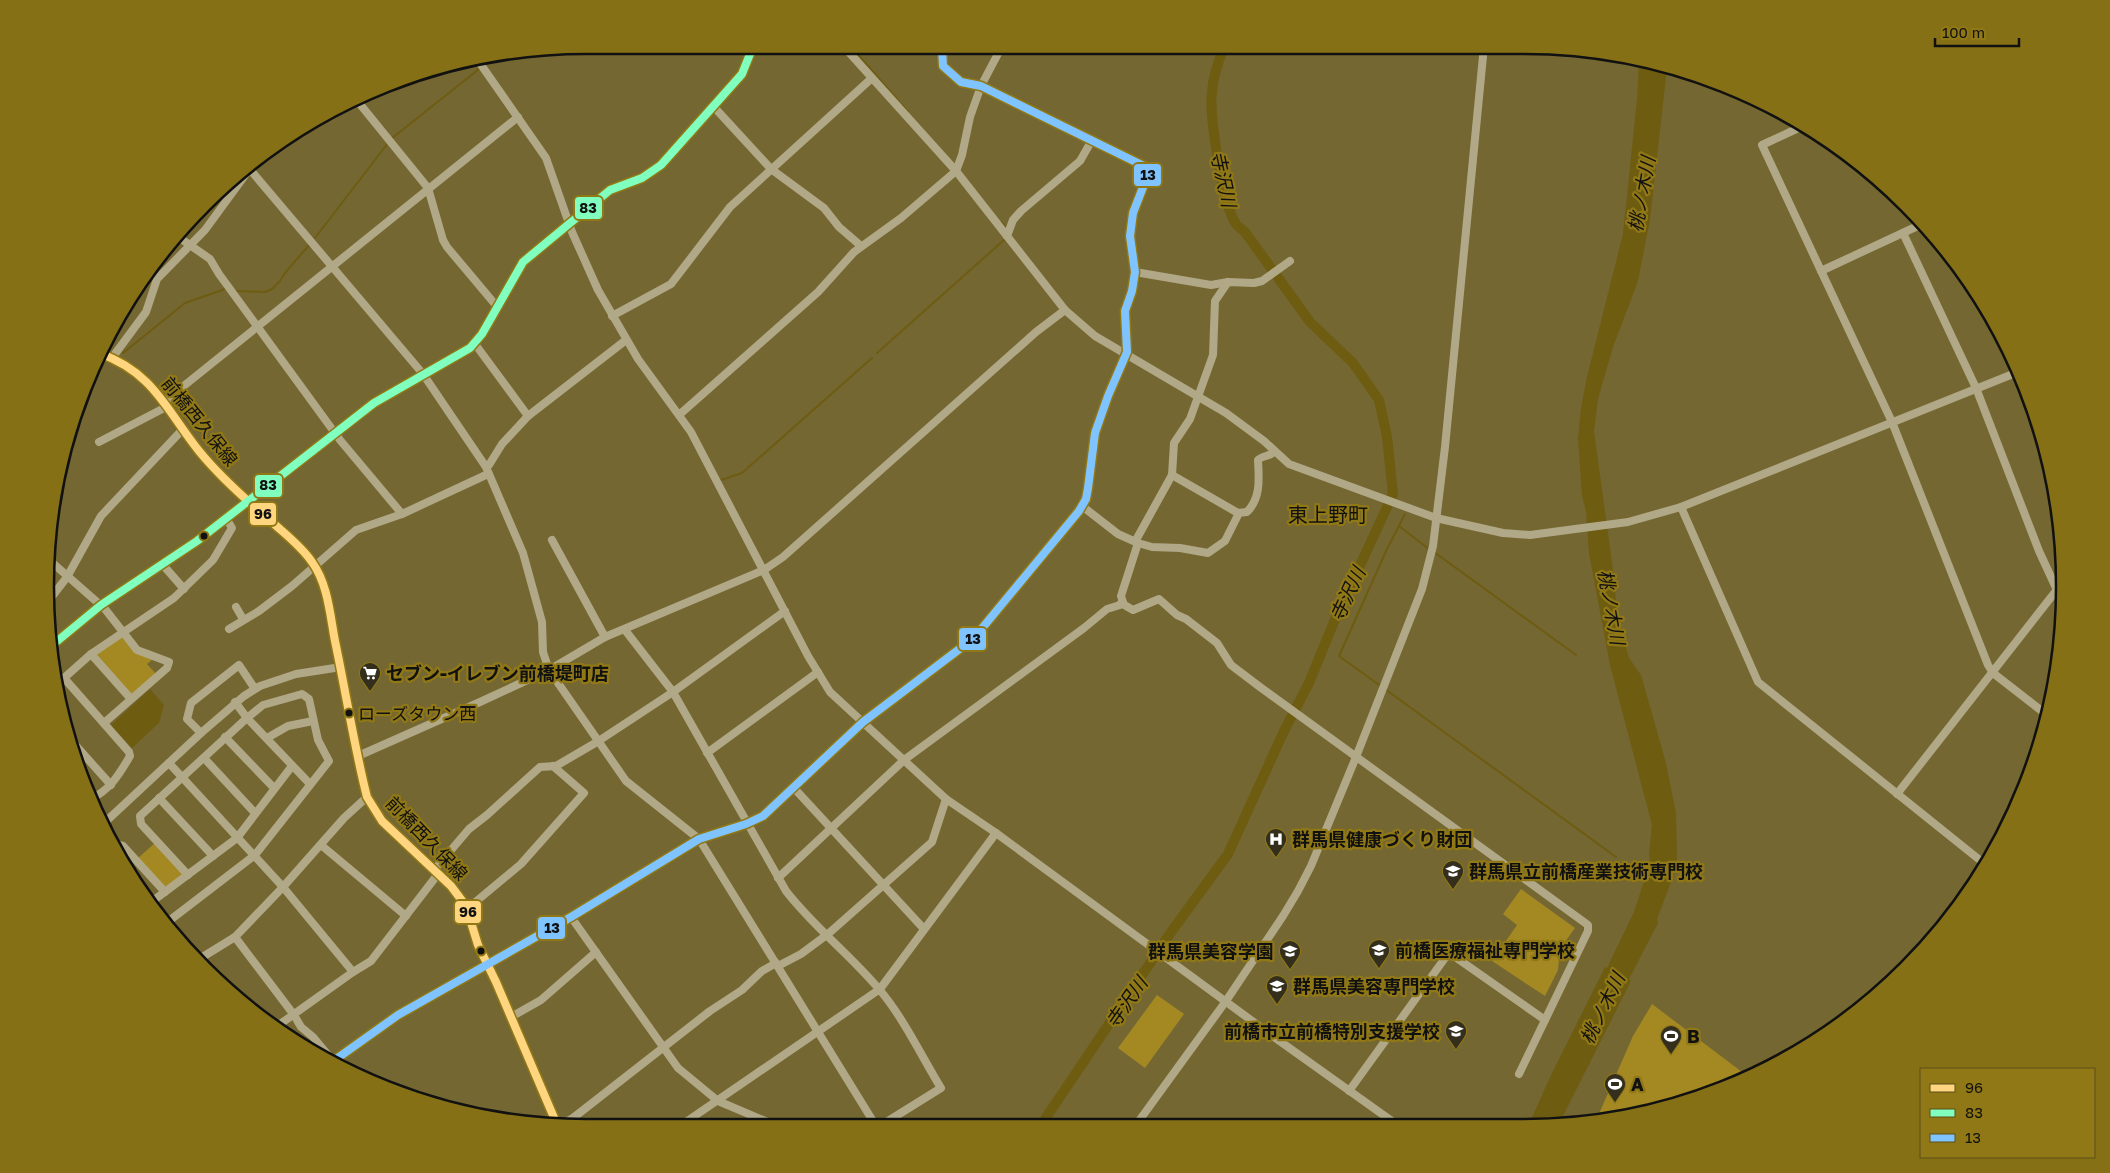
<svg xmlns="http://www.w3.org/2000/svg" width="2110" height="1173" font-family="'Golos Text','Noto Sans JP',sans-serif">
  <style>
    .green { fill: #a48923 }
    .water { fill: #6e5c11 }
    .lines { fill: none; stroke-linecap: round; stroke-linejoin: round }
    .stream { stroke: #6e5c11; stroke-width: 2 }
    .river { stroke: #6e5c11; stroke-width: 10 }
    .minor { stroke: #b0a886; stroke-width: 8 }
    .major { stroke: #afa785; stroke-width: 10 }
    .bus-1-casing { stroke: #907816; stroke-width: 11 }
    .bus-2-casing { stroke: #907816; stroke-width: 11 }
    .bus-3-casing { stroke: #907816; stroke-width: 11 }
    .bus-1 { stroke: #ffd580; stroke-width: 8 }
    .bus-2 { stroke: #80ffbe; stroke-width: 8 }
    .bus-3 { stroke: #80c4ff; stroke-width: 8 }
    .bus-dot { fill: #111; stroke: #907816; stroke-width: 2 }
    .labels { text-anchor: middle; dominant-baseline: central; stroke-width: 4.5; stroke-linejoin: round; paint-order: stroke }
    .bus-label { font-size: 17px; fill: #111; stroke: #907816; text-anchor: start }
    .street-label { font-size: 18px; fill: #111; stroke: #907816 }
    .poi-label { font-size: 18px; font-weight: bold; fill: #111; stroke: #907816; text-anchor: start }
    .water-label { font-size: 19px; font-style: italic; fill: #111; stroke: #907816 }
    .quarter-label { font-size: 20px; fill: #111; stroke: #907816 }
    .rim { fill: none; stroke: #111; stroke-width: 2.5 }
    .line-badge { stroke: #907816; stroke-width: 2 }
    .pale-badge-label { font-size: 14px; text-anchor: middle; font-weight: bold; fill: #111 }
  </style>
  <rect width="100%" height="100%" fill="#746732"/>
  <g class="green">
    <path d="M121,635L135,652L154,658L147,664L156,674L134,694H130L97,657V652Z"/>
    <path d="M156,842L184,872L183,877L167,889L137,859Z"/>
    <path d="M1521,889L1575,928L1560,949L1558,970L1545,996L1492,961L1517,925L1503,914Z"/>
    <path d="M1157,995L1184,1014L1145,1068L1118,1048Z"/>
    <path d="M1652,1004L1746,1075L1698,1099L1595,1123L1633,1036Z"/>
  </g>
  <g class="water">
    <path d="M1639,62L1667,68L1650,219L1638,281L1613,347L1598,399L1594,431L1614,577L1617,614L1629,658L1641,675L1666,763L1676,813L1677,860L1673,877L1657,919L1658,923L1629,979L1631,981L1559,1124H1529L1552,1073L1605,967L1607,968L1634,912L1650,862L1649,854L1652,825L1610,665L1589,553L1586,511L1582,496L1578,439L1581,408L1587,377L1623,234L1637,99Z"/>
    <path d="M150,689L164,705L159,723L132,748L111,725Z"/>
  </g>
  <g class="lines">
    <g class="stream">
      <path d="M853,49L908,112"/>
      <path d="M486,63L496,54"/>
      <path d="M391,139L479,69"/>
      <path d="M1001,222L1006,228"/>
      <path d="M315,238L388,143"/>
      <path d="M236,291L265,292L272,289L280,281L285,273L310,244"/>
      <path d="M123,353L185,303L225,289"/>
      <path d="M877,353L1004,240"/>
      <path d="M721,480L742,473L872,358"/>
      <path d="M1399,526L1430,550"/>
      <path d="M1434,552L1576,655"/>
      <path d="M1382,687L1339,656L1387,549L1405,514"/>
      <path d="M1385,689L1616,857"/>
    </g>
    <path class="river" d="M1041,1125L1169,935L1228,854L1284,731L1309,683L1333,624L1393,494L1387,437L1379,400L1353,363L1310,322L1245,232C1242,229 1238,227 1236,224C1223,206 1209,115 1212,92C1213,76 1218,62 1224,47"/>
    <g class="minor">
      <path d="M846,49L956,171L1065,310L1095,336L1226,413L1264,441L1289,464L1436,518L1503,533L1530,535L1628,522L1681,507L2018,372"/>
      <path d="M477,59L546,158L572,232L598,290L638,359L691,432L808,656L830,692L946,799L996,833L1274,1037L1396,1124"/>
      <path d="M355,98L428,188L443,240L447,247L494,303L498,305"/>
      <path d="M714,107L771,169L824,208L839,227L861,246"/>
      <path d="M1805,125L1762,145L1892,422L1988,665L1993,673L2047,715"/>
      <path d="M247,166L423,374L486,467L523,553L542,622L543,652L549,670L626,781L699,839L876,1126"/>
      <path d="M1903,233L1976,388L2039,551L2057,590"/>
      <path d="M177,236L210,259L219,274L340,440L402,514"/>
      <path d="M1007,236L1013,220L1021,211L1080,161L1092,140"/>
      <path d="M1821,271L1922,224"/>
      <path d="M1135,272L1211,285L1228,282L1254,283L1262,281L1290,261"/>
      <path d="M612,316L671,284L730,207L872,78"/>
      <path d="M475,344L528,416"/>
      <path d="M112,358L146,312L157,279L205,230L259,156"/>
      <path d="M94,366L106,356"/>
      <path d="M165,401L518,117"/>
      <path d="M679,415L818,292L854,252L901,218L956,171L962,155L970,117L981,86L1001,48"/>
      <path d="M99,442L168,406"/>
      <path d="M486,467L489,465L502,444L528,416L626,340"/>
      <path d="M1172,475L1238,513L1247,512C1261,498 1259,479 1258,460C1263,455 1269,457 1274,452"/>
      <path d="M1082,506L1118,534L1138,543L1152,547L1180,548L1208,553L1225,541L1239,513"/>
      <path d="M1681,507L1758,682L1986,865"/>
      <path d="M552,540L605,637"/>
      <path d="M48,559L105,609L137,650L169,662L167,668L104,723"/>
      <path d="M163,565L184,589"/>
      <path d="M47,603L67,577L101,516L183,429"/>
      <path d="M1121,603L1133,610L1159,599L1177,615L1186,619L1217,643L1231,665L1260,687L1588,925V931L1519,1074"/>
      <path d="M236,607L243,619"/>
      <path d="M229,629L259,611L292,586L356,530L402,514L488,474"/>
      <path d="M625,630L673,692L786,891C813,926 849,954 878,988C902,1015 922,1057 941,1088L880,1126"/>
      <path d="M50,647L101,605L197,541L374,403L470,348L482,334L523,262L610,190L642,178L661,165L742,74L752,49"/>
      <path d="M91,654L131,699"/>
      <path d="M64,678L129,752L130,756C119,775 109,791 89,800"/>
      <path d="M55,686L91,654L174,598L213,560L232,528L226,518"/>
      <path d="M235,702L247,718L310,784"/>
      <path d="M201,733L187,719L191,703L239,665L255,689"/>
      <path d="M225,737L274,788"/>
      <path d="M69,738L111,785"/>
      <path d="M267,738L288,726L313,721"/>
      <path d="M707,753L818,672"/>
      <path d="M358,756L480,702L549,670L605,637L764,570L783,557L1036,332L1065,310"/>
      <path d="M204,758L255,813"/>
      <path d="M169,763L283,887L353,972"/>
      <path d="M793,787L924,929"/>
      <path d="M1897,794L2063,582"/>
      <path d="M159,798L213,856"/>
      <path d="M102,825L201,733L244,696L260,686L296,674L341,667"/>
      <path d="M111,843L123,846L165,892"/>
      <path d="M321,845L406,916"/>
      <path d="M434,870L469,829L487,815L540,767L556,766L597,742L673,692L785,611"/>
      <path d="M778,878L904,760L1084,628L1107,609L1120,605L1123,602L1121,596L1138,543L1136,540L1172,475L1174,443L1190,419L1213,355L1215,301L1228,282"/>
      <path d="M150,903L237,838L292,766"/>
      <path d="M467,909L521,864L584,793L553,766"/>
      <path d="M571,917L678,1068L718,1101L777,1126"/>
      <path d="M165,924L255,855L329,761L318,740L309,699L302,694L263,705L247,718L140,816L141,824L188,875"/>
      <path d="M235,937L294,1015L301,1027L313,1037L333,1061"/>
      <path d="M196,961L235,937L283,887L344,818L367,797"/>
      <path d="M778,966L801,954L828,934L932,842L946,799"/>
      <path d="M511,1017L541,1000L596,952"/>
      <path d="M276,1027L353,972L371,961L438,874"/>
      <path d="M332,1062L398,1015L571,917L699,839L746,824L763,816L863,722L974,638L1079,511L1086,499L1088,488L1095,433L1108,396L1127,352L1125,311L1132,291L1135,272L1130,236L1133,213L1150,169L981,86L961,82L943,66L942,48"/>
      <path d="M1349,1091L1445,958L1451,954L1545,1020"/>
      <path d="M1136,1125L1226,1001L1283,916L1298,891L1311,866L1356,757L1422,589L1433,546L1445,447L1484,46"/>
      <path d="M680,1126L880,989L996,833"/>
      <path d="M552,1127L562,1124L573,1118L710,1011L742,990L762,971L776,963"/>
    </g>
    <path class="major" d="M99,353C154,373 165,408 199,451C220,477 246,500 272,522C286,535 301,546 312,562C328,584 330,615 335,641C346,693 354,746 367,797L382,821L451,886L466,906L478,945L496,982L558,1127"/>
    <g class="bus-1-casing">
      <path id="bus-1" d="M99,353C154,373 165,408 199,451C220,477 246,500 272,522C286,535 301,546 312,562C328,584 330,615 335,641C346,693 354,746 367,797L382,821L451,886L466,906L478,945L496,982L558,1127"/>
    </g>
    <g class="bus-2-casing">
      <path id="bus-2" d="M50,647L101,605L197,541L374,403L470,348L482,334L523,262L610,190L642,178L661,165L742,74L752,49"/>
    </g>
    <g class="bus-3-casing">
      <path id="bus-3" d="M332,1062L398,1015L571,917L699,839L746,824L763,816L863,722L974,638L1079,511L1086,499L1088,488L1095,433L1108,396L1127,352L1125,311L1132,291L1135,272L1130,236L1133,213L1150,169L981,86L961,82L943,66L942,48"/>
    </g>
    <use href="#bus-1" class="bus-1"/>
    <use href="#bus-2" class="bus-2"/>
    <use href="#bus-3" class="bus-3"/>
  </g>
  <defs>
    <g id="supermarket-pin" transform="scale(1.125)"><path d="M0 17L-7.5 6A9.5 9.5 0 1 1 7.5 6Z" fill="#342f1d" stroke="#907816"/><path d="M-6-5.5h2.5l.6 2H6L4.5 2H-2.5L-4.4-4H-6ZM-1.5 3.2a1.3 1.3 0 1 0 .1 0ZM3 3.2a1.3 1.3 0 1 0 .1 0Z" fill="#fff"/></g>
    <g id="hospital-pin" transform="scale(1.125)"><path d="M0 17L-7.5 6A9.5 9.5 0 1 1 7.5 6Z" fill="#342f1d" stroke="#907816"/><path d="M-5-5h3v3.5h4V-5h3V5h-3V1.5h-4V5h-3Z" fill="#fff"/></g>
    <g id="university-pin" transform="scale(1.125)"><path d="M0 17L-7.5 6A9.5 9.5 0 1 1 7.5 6Z" fill="#342f1d" stroke="#907816"/><path d="M0-5L7-2L0 1L-7-2ZM-4 1L0 2.5L4 1V4Q0 6-4 4Z" fill="#fff"/></g>
    <g id="school-pin" transform="scale(1.125)"><path d="M0 17L-7.5 6A9.5 9.5 0 1 1 7.5 6Z" fill="#342f1d" stroke="#907816"/><path d="M0-5L7-2L0 1L-7-2ZM-4 1L0 2.5L4 1V4Q0 6-4 4Z" fill="#fff"/></g>
    <g id="stadium-pin" transform="scale(1.125)"><path d="M0 17L-7.5 6A9.5 9.5 0 1 1 7.5 6Z" fill="#342f1d" stroke="#907816"/><path d="M0-5a6.5 5 0 1 0 0 10a6.5 5 0 1 0 0-10ZM-3.5-1.8h7v3.6h-7Z" fill="#fff"/></g>
  </defs>
  <g fill-rule="evenodd">
    <use href="#supermarket-pin" x="370" y="673"/>
    <use href="#hospital-pin" x="1276" y="839"/>
    <use href="#university-pin" x="1453" y="871"/>
    <use href="#university-pin" x="1379" y="950"/>
    <use href="#university-pin" x="1290" y="951"/>
    <use href="#school-pin" x="1277" y="986"/>
    <use href="#school-pin" x="1456" y="1031"/>
    <use href="#stadium-pin" x="1671" y="1036"/>
    <use href="#stadium-pin" x="1615" y="1084"/>
  </g>
  <g class="bus-dot">
    <circle cx="204" cy="536" r="4.5"/>
    <circle cx="349" cy="713" r="4.5"/>
    <circle cx="481" cy="951" r="4.5"/>
  </g>
  <g class="labels">
    <g class="bus-label">
      <text x="358" y="713">ローズタウン西</text>
    </g>
    <g class="street-label">
      <text transform="translate(200 421) rotate(51)">前橋西久保線</text>
      <text transform="translate(427 838) rotate(46)">前橋西久保線</text>
    </g>
    <g class="poi-label">
      <text x="386" y="673">セブン-イレブン前橋堤町店</text>
      <text x="1292" y="839">群馬県健康づくり財団</text>
      <text x="1469" y="871">群馬県立前橋産業技術専門校</text>
      <text x="1395" y="950">前橋医療福祉専門学校</text>
      <text x="1274" y="951" text-anchor="end">群馬県美容学園</text>
      <text x="1293" y="986">群馬県美容専門学校</text>
      <text x="1440" y="1031" text-anchor="end">前橋市立前橋特別支援学校</text>
      <text x="1687" y="1036">B</text>
      <text x="1631" y="1084">A</text>
    </g>
    <g class="water-label">
      <text transform="translate(1224 179) rotate(78)">寺沢川</text>
      <text transform="translate(1641 194) rotate(-80)">桃ノ木川</text>
      <text transform="translate(1347 594) rotate(-65)">寺沢川</text>
      <text transform="translate(1612 607) rotate(80)">桃ノ木川</text>
      <text transform="translate(1126 1002) rotate(-55)">寺沢川</text>
      <text transform="translate(1602 1008) rotate(-64)">桃ノ木川</text>
    </g>
    <g class="quarter-label">
      <text x="1328" y="514">東上野町</text>
    </g>
  </g>
  <path d="M0 0H2110V1173H0ZM586 54H1524A532 532 0 0 1 2056 586V587A532 532 0 0 1 1524 1119H586A532 532 0 0 1 54 587V586A532 532 0 0 1 586 54Z" fill="#867016" fill-rule="evenodd"/>
  <path class="rim" d="M586 54H1524A532 532 0 0 1 2056 586V587A532 532 0 0 1 1524 1119H586A532 532 0 0 1 54 587V586A532 532 0 0 1 586 54Z"/>
  <g class="line-badge">
    <rect x="1133" y="163" width="29" height="24" rx="5" fill="#80c4ff"/>
    <rect x="574" y="196" width="29" height="24" rx="5" fill="#80ffbe"/>
    <rect x="254" y="474" width="29" height="24" rx="5" fill="#80ffbe"/>
    <rect x="249" y="502" width="28" height="24" rx="5" fill="#ffd580"/>
    <rect x="958" y="627" width="29" height="24" rx="5" fill="#80c4ff"/>
    <rect x="454" y="900" width="28" height="24" rx="5" fill="#ffd580"/>
    <rect x="537" y="916" width="29" height="24" rx="5" fill="#80c4ff"/>
  </g>
  <g class="pale-badge-label">
    <text x="1148" y="180">13</text>
    <text x="588" y="213">83</text>
    <text x="268" y="490">83</text>
    <text x="263" y="519">96</text>
    <text x="973" y="644">13</text>
    <text x="468" y="917">96</text>
    <text x="552" y="933">13</text>
  </g>
  <rect x="1920" y="1068" width="175" height="90" fill="#907816" stroke="#5d4f14"/>
  <rect x="1930" y="1084" width="25" height="8" fill="#ffd580" stroke="#5d4f14"/>
  <text x="1965" y="1093" font-size="15" fill="#111111">96</text>
  <rect x="1930" y="1109" width="25" height="8" fill="#80ffbe" stroke="#5d4f14"/>
  <text x="1965" y="1118" font-size="15" fill="#111111">83</text>
  <rect x="1930" y="1134" width="25" height="8" fill="#80c4ff" stroke="#5d4f14"/>
  <text x="1965" y="1143" font-size="15" fill="#111111">13</text>
  <path d="M1935 38v8h84v-8" fill="none" stroke="#111111" stroke-width="2.5"/>
  <text x="1942" y="38" font-size="15" fill="#111111" stroke="#907816" stroke-width="4" paint-order="stroke">100 m</text>
</svg>
